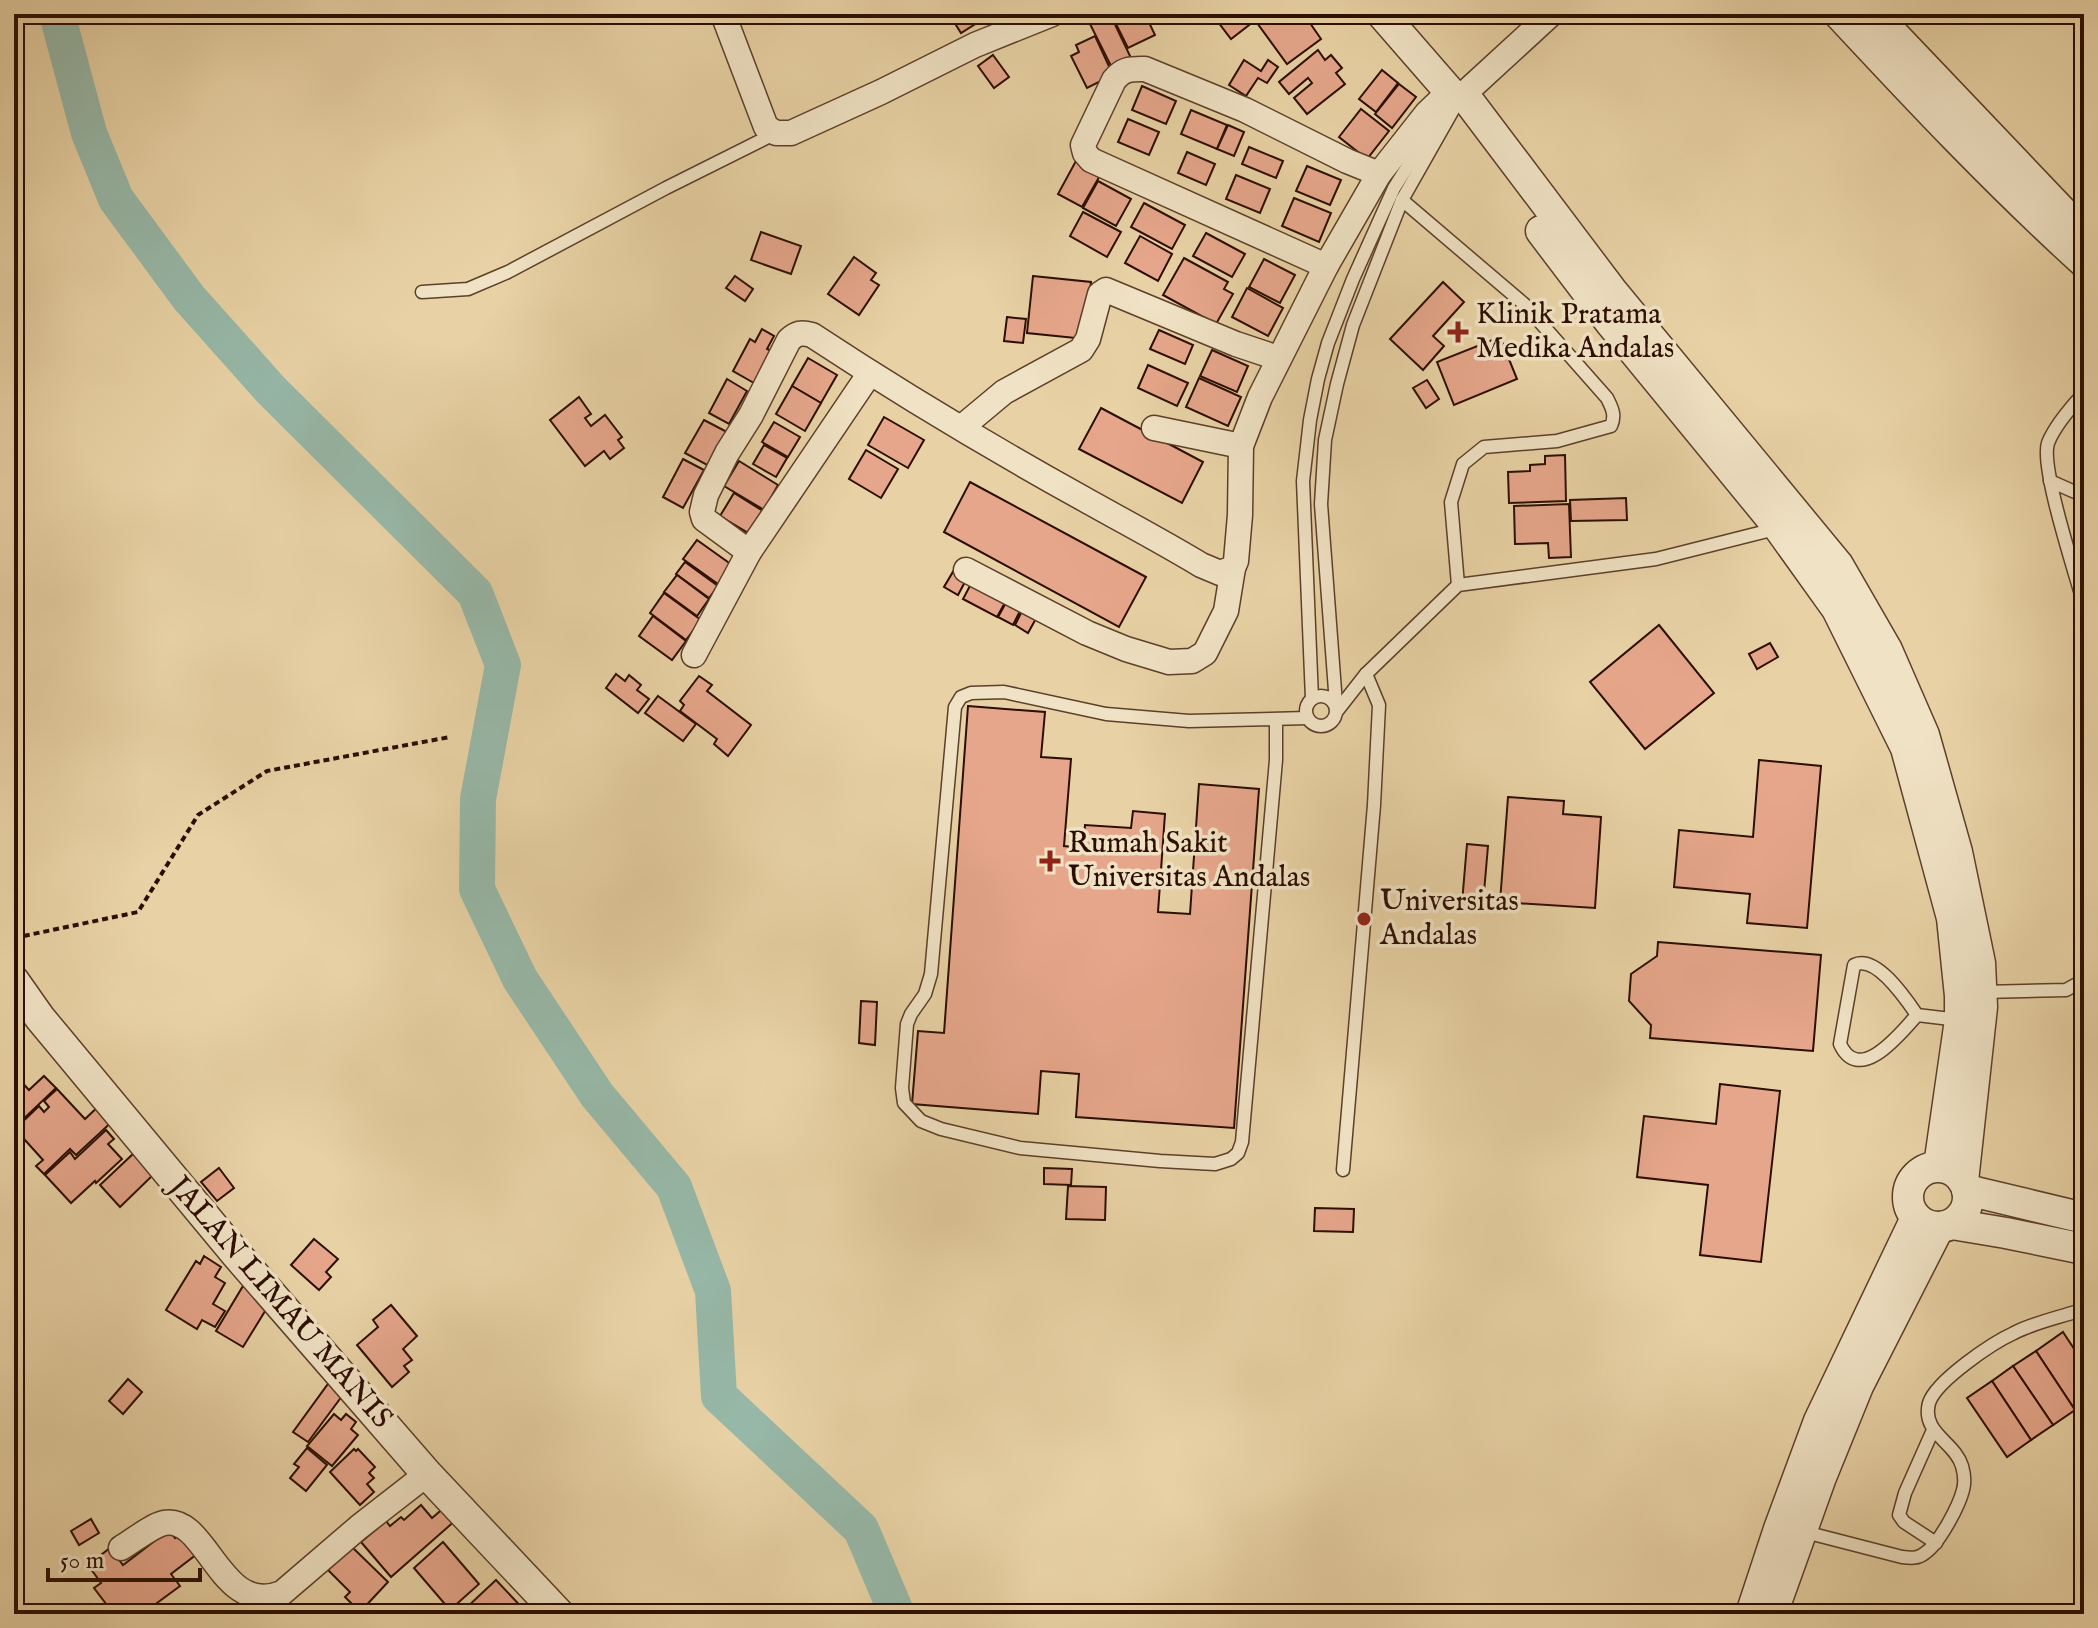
<svg xmlns="http://www.w3.org/2000/svg" width="2098" height="1628" font-family="'IM FELL English',serif">
  <style>
    .lines { fill: none; stroke-linecap: round; stroke-linejoin: round }
    .river { stroke: #97b8a8; stroke-width: 36 }
    .building { fill: #e6a68b; stroke: #2c0e01; stroke-width: 2 }
    .service-casing { stroke: #5b3f2a; stroke-width: 15 }
    .minor-casing { stroke: #5b3f2a; stroke-width: 27 }
    .tertiary-casing { stroke: #5b3f2a; stroke-width: 33 }
    .path { stroke: #2c0e01; stroke-width: 4; stroke-dasharray: 6 4; stroke-linecap: butt }
    .service { stroke: #f0e2c4; stroke-width: 12 }
    .minor { stroke: #f0e2c4; stroke-width: 24 }
    .tertiary { stroke: #f0e2c4; stroke-width: 30 }
    .poi-dot { fill: #8f2418; stroke: #f0e2c4; stroke-width: 3 }
    .labels { text-anchor: middle; dominant-baseline: central; stroke-width: 7; stroke-linejoin: round; paint-order: stroke }
    .poi-label { font-size: 30px; fill: #2c0e01; stroke: #f0e2c4; text-anchor: start }
    .street-label { font-size: 30px; fill: #2c0e01; stroke: #f0e2c4 }
  </style>
  <rect width="100%" height="100%" fill="#e8d2a5"/>
  <filter id="stains"><feTurbulence type="fractalNoise" baseFrequency=".0025" numOctaves="4"/><feColorMatrix values="0 0 0 0 .2 0 0 0 0 .09 0 0 0 0 .02 0 0 0 .5 -.17"/></filter>
  <radialGradient id="worn" r=".72"><stop offset=".6" stop-color="#630" stop-opacity="0"/><stop offset="1" stop-color="#630" stop-opacity=".3"/></radialGradient>
  <g class="lines">
    <path class="river" d="M57,14L89,133L116,199L189,298L271,390L475,593L503,665L478,799L477,889L520,979L597,1095L674,1187L713,1291L719,1396L861,1529L897,1614"/>
  </g>
  <g class="building">
    <path d="M949,14H987L988,16L961,33Z"/>
    <path d="M1096,14H1110L1131,58L1112,68L1087,18Z"/>
    <path d="M1127,14H1145L1155,35L1128,48L1114,20Z"/>
    <path d="M1212,14H1248L1253,22L1231,39Z"/>
    <path d="M1255,14H1323L1310,23L1321,39L1287,64L1252,16Z"/>
    <path d="M1095,36L1113,75L1087,88L1071,56L1079,52L1076,45Z"/>
    <path d="M1318,50L1325,60L1331,55L1342,68L1336,73L1345,84L1307,114L1294,98L1312,83L1308,78L1289,94L1279,82Z"/>
    <path d="M993,55L1009,77L994,88L978,66Z"/>
    <path d="M1244,60L1261,71L1268,60L1278,67L1267,83L1258,78L1246,96L1229,85Z"/>
    <path d="M1382,70L1398,83L1376,112L1359,99Z"/>
    <path d="M1399,84L1416,97L1392,128L1375,114Z"/>
    <path d="M1142,86L1176,101L1166,124L1132,110Z"/>
    <path d="M1361,109L1389,131L1367,159L1339,137Z"/>
    <path d="M1191,110L1227,125L1217,149L1181,134Z"/>
    <path d="M1128,119L1159,132L1149,155L1118,142Z"/>
    <path d="M1228,125L1244,132L1234,156L1217,149Z"/>
    <path d="M1249,147L1283,161L1276,178L1242,164Z"/>
    <path d="M1187,152L1215,164L1206,185L1178,173Z"/>
    <path d="M1077,159L1102,172L1082,207L1058,194Z"/>
    <path d="M1307,166L1341,180L1330,205L1296,191Z"/>
    <path d="M1236,175L1270,189L1260,213L1226,199Z"/>
    <path d="M1098,181L1131,199L1116,226L1083,208Z"/>
    <path d="M1294,198L1331,213L1319,242L1282,226Z"/>
    <path d="M1144,203L1185,225L1172,249L1131,227Z"/>
    <path d="M1083,212L1121,232L1107,257L1070,236Z"/>
    <path d="M761,232L801,246L791,274L751,260Z"/>
    <path d="M1206,233L1245,254L1232,277L1193,256Z"/>
    <path d="M1140,236L1172,254L1158,281L1125,263Z"/>
    <path d="M854,257L876,273L871,280L879,285L859,315L828,294Z"/>
    <path d="M1184,258L1228,282L1224,289L1233,294L1216,324L1163,295Z"/>
    <path d="M1264,259L1295,275L1280,303L1249,287Z"/>
    <path d="M735,276L753,289L745,301L726,288Z"/>
    <path d="M1033,276L1091,282L1085,339L1027,333Z"/>
    <path d="M1443,282L1464,302L1433,336L1444,346L1423,370L1390,339Z"/>
    <path d="M1247,288L1283,308L1268,336L1232,317Z"/>
    <path d="M1007,317L1026,319L1023,343L1004,341Z"/>
    <path d="M762,329L774,336L767,349L772,351L754,383L733,371L750,339L755,342Z"/>
    <path d="M1159,330L1193,345L1185,364L1150,349Z"/>
    <path d="M1500,337L1517,379L1454,405L1437,362Z"/>
    <path d="M1212,350L1248,366L1237,392L1200,376Z"/>
    <path d="M808,358L837,375L821,403L792,386Z"/>
    <path d="M1148,365L1188,383L1177,406L1138,388Z"/>
    <path d="M1199,378L1241,397L1228,426L1186,407Z"/>
    <path d="M727,379L747,391L729,424L709,413Z"/>
    <path d="M1427,380L1439,399L1426,408L1413,388Z"/>
    <path d="M792,386L821,403L805,431L776,414Z"/>
    <path d="M579,397L591,414L585,418L591,426L605,415L622,437L618,440L624,448L610,459L604,451L585,466L550,420Z"/>
    <path d="M1101,408L1203,462L1182,503L1079,449Z"/>
    <path d="M884,417L924,440L908,468L868,445Z"/>
    <path d="M704,420L727,432L709,466L685,453Z"/>
    <path d="M774,422L800,437L788,457L762,442Z"/>
    <path d="M764,445L787,458L776,477L753,464Z"/>
    <path d="M866,450L898,469L881,498L849,479Z"/>
    <path d="M1565,455L1566,501L1509,503L1508,472L1530,471V465L1545,464V456Z"/>
    <path d="M683,459L704,470L683,508L663,497Z"/>
    <path d="M739,461L778,485L764,510L724,486Z"/>
    <path d="M970,482L1146,577L1119,627L944,532Z"/>
    <path d="M734,493L763,511L750,534L720,516Z"/>
    <path d="M1626,498L1627,520L1571,521L1570,500Z"/>
    <path d="M1569,504L1571,557L1549,558L1548,543L1515,544L1514,506Z"/>
    <path d="M697,540L732,565L718,584L683,559Z"/>
    <path d="M685,562L718,586L709,598L676,574Z"/>
    <path d="M954,570L967,578L958,595L944,587Z"/>
    <path d="M677,575L709,599L697,616L664,592Z"/>
    <path d="M973,580L1007,599L997,617L963,599Z"/>
    <path d="M664,593L701,620L686,640L650,613Z"/>
    <path d="M1008,599L1022,607L1013,625L998,617Z"/>
    <path d="M1024,607L1038,615L1028,633L1015,625Z"/>
    <path d="M653,616L686,641L672,660L639,636Z"/>
    <path d="M1659,625L1714,693L1645,749L1590,682Z"/>
    <path d="M1770,643L1778,657L1757,669L1749,654Z"/>
    <path d="M616,674L625,681L629,675L641,685L637,690L649,699L638,713L606,688Z"/>
    <path d="M699,676L712,685L707,691L751,725L728,756L714,744L717,739L680,711L684,705L680,701Z"/>
    <path d="M658,696L696,724L683,741L645,713Z"/>
    <path d="M968,706L1045,712L1041,757L1071,759L1064,846L1083,848L1085,825L1131,828L1133,811L1165,814L1158,912L1190,914L1199,784L1259,789L1234,1128L1076,1117L1079,1074L1041,1071L1038,1114L912,1104L918,1031L944,1033Z"/>
    <path d="M1759,760L1821,766L1807,928L1747,923L1750,894L1674,887L1679,830L1753,837Z"/>
    <path d="M1508,797L1564,801L1563,814L1601,817L1595,908L1500,902Z"/>
    <path d="M1467,844L1488,846L1483,904L1462,903Z"/>
    <path d="M1658,942L1821,955L1813,1051L1650,1038L1651,1025L1629,1001L1631,974L1657,956Z"/>
    <path d="M861,1001L877,1002L875,1045L859,1043Z"/>
    <path d="M44,1076L56,1088L14,1128V1082L18,1078L29,1090Z"/>
    <path d="M1720,1084L1780,1091L1761,1262L1700,1255L1708,1185L1637,1177L1644,1116L1716,1124Z"/>
    <path d="M57,1089L85,1119L102,1103L116,1118L76,1155L70,1149L44,1174L36,1166L43,1160L15,1129L39,1106L44,1112L49,1107L44,1101Z"/>
    <path d="M106,1130L114,1139L108,1144L122,1159L96,1183L95,1181L71,1203L45,1175L70,1152L75,1159Z"/>
    <path d="M134,1153L154,1174L120,1207L100,1185Z"/>
    <path d="M219,1168L234,1188L217,1201L201,1182Z"/>
    <path d="M1044,1168L1072,1169L1071,1185L1044,1184Z"/>
    <path d="M1068,1186L1106,1187L1105,1220L1066,1219Z"/>
    <path d="M1315,1208L1354,1209L1353,1232L1314,1231Z"/>
    <path d="M314,1239L338,1259L326,1272L331,1277L319,1290L291,1265Z"/>
    <path d="M204,1256L221,1267L215,1277L225,1283L213,1304L225,1311L215,1327L202,1320L197,1329L166,1310L196,1261L200,1264Z"/>
    <path d="M243,1286L270,1303L243,1347L216,1331Z"/>
    <path d="M391,1305L417,1336L403,1349L412,1360L404,1366L409,1372L392,1387L357,1345L378,1327L373,1320Z"/>
    <path d="M2063,1332L2084,1364V1404L2075,1410L2036,1351Z"/>
    <path d="M2036,1351L2075,1410L2053,1425L2013,1366Z"/>
    <path d="M2013,1366L2053,1425L2031,1440L1992,1381Z"/>
    <path d="M333,1377L348,1388L308,1442L293,1432Z"/>
    <path d="M128,1379L142,1392L123,1414L109,1401Z"/>
    <path d="M1992,1381L2031,1440L2007,1457L1967,1398Z"/>
    <path d="M334,1414L341,1420L346,1414L356,1422L351,1429L358,1435L332,1466L307,1446Z"/>
    <path d="M307,1448L327,1465L306,1491L290,1478L299,1467L294,1464Z"/>
    <path d="M354,1449L356,1451L358,1449L375,1467L369,1473L374,1478L367,1484L374,1492L360,1505L330,1472Z"/>
    <path d="M421,1505L432,1518L446,1506L457,1519L391,1577L361,1542L386,1521L390,1526L401,1517L404,1520Z"/>
    <path d="M91,1519L99,1533L79,1545L71,1531Z"/>
    <path d="M169,1530L175,1538L182,1533L197,1554L171,1574L180,1586L142,1614H128L122,1606L113,1613L94,1588L101,1583L88,1565L110,1548L123,1565Z"/>
    <path d="M443,1542L479,1584L450,1610L414,1568Z"/>
    <path d="M351,1546L388,1582L360,1612L345,1597L350,1592L328,1570Z"/>
    <path d="M496,1580L528,1614H470L465,1609Z"/>
  </g>
  <g class="lines">
    <g class="service-casing">
      <g id="service">
        <path d="M1402,200L1524,304L1607,398C1612,408 1616,415 1611,426L1557,441L1484,447L1463,464L1451,502L1458,585"/>
        <path d="M422,292L468,289L508,272L666,188L776,133"/>
        <path d="M2084,393C2071,407 2055,425 2048,443C2040,467 2076,575 2084,605"/>
        <path d="M2050,481L2084,496"/>
        <circle cx="1321" cy="711" r="15"/>
        <path d="M1312,699L1303,481L1310,420L1318,379L1328,343L1353,279L1394,188L1440,115"/>
        <path d="M1336,704L1321,504L1325,440L1337,384L1353,325L1402,200L1453,110"/>
        <path d="M1337,711L1366,674L1458,585L1656,559L1779,528"/>
        <path d="M1276,720V760L1242,1142L1238,1153L1231,1159L1215,1164L1160,1161L1020,1148L941,1129L921,1121L904,1103L902,1088L907,1024L911,1014L925,994L931,974L955,707L961,697L971,693L1004,692L1106,714L1189,721L1307,718"/>
        <path d="M1983,992L2066,990L2084,980"/>
        <path d="M1917,1015C1901,1033 1859,1086 1840,1044L1854,965C1876,954 1906,999 1917,1015L1959,1020"/>
        <path d="M1343,1170L1374,805L1379,705L1366,674"/>
        <path d="M1933,1430L1905,1493L1899,1515L1904,1522L1936,1543"/>
        <path d="M1801,1531L1902,1557C1910,1558 1918,1559 1925,1553C1939,1544 1959,1506 1963,1490C1965,1483 1964,1473 1962,1466C1955,1442 1921,1433 1929,1403C1936,1381 1992,1343 2014,1333C2033,1323 2057,1318 2078,1311L2084,1312"/>
      </g>
    </g>
    <g class="minor-casing">
      <g id="minor">
        <path d="M723,14L766,127L776,133H791L881,92L975,45L1052,14"/>
        <path d="M1465,93L1551,14"/>
        <path d="M1326,266L1091,160L1085,153L1083,145L1114,80C1124,68 1131,69 1145,69L1245,110L1347,161L1379,174"/>
        <path d="M962,427L1004,392L1081,350L1088,339L1100,294L1106,290L1236,344L1278,358"/>
        <path d="M1154,428L1241,446"/>
        <path d="M749,552L704,519L702,512L706,495L727,453L751,415L789,340C797,333 801,332 812,335C900,393 992,448 1084,499C1123,521 1163,542 1201,565L1220,573L1233,568L1236,561L1240,515L1241,446L1260,397L1326,266L1379,174L1427,113L1446,95"/>
        <path d="M966,570L1087,633L1126,649L1169,662L1192,661L1205,653L1226,611L1233,568"/>
        <path d="M694,655L749,552L870,373"/>
        <path d="M121,1548C133,1541 151,1526 164,1523C207,1514 220,1618 282,1593L359,1527L427,1474"/>
      </g>
    </g>
    <g class="tertiary-casing">
      <g id="tertiary">
        <path d="M1382,14L1449,91"/>
        <path d="M1839,14C1918,99 1998,184 2084,262"/>
        <path d="M1874,14L2073,223L2084,232"/>
        <path d="M1467,99L1612,291L1838,565L1887,650L1924,735L1957,852L1980,963L1982,1007L1963,1181"/>
        <path d="M1541,231L1610,322L1779,528L1837,609L1906,748L1952,918L1960,996V1020L1939,1166"/>
        <path d="M14,981L40,1018L236,1254L427,1474L559,1614"/>
        <circle cx="1938" cy="1197" r="30"/>
        <path d="M1967,1190L2084,1218"/>
        <path d="M1952,1224L2006,1233L2084,1249"/>
        <path d="M1751,1614L1779,1529L1819,1421L1916,1218"/>
        <path d="M1772,1614L1821,1477L1858,1386L1939,1227"/>
      </g>
    </g>
    <path class="path" d="M14,938L138,912L198,815L267,771L450,737"/>
    <use href="#service" class="service"/>
    <use href="#minor" class="minor"/>
    <use href="#tertiary" class="tertiary"/>
  </g>
  <g class="poi-dot">
    <path d="M1454 320h8v8h8v8h-8v8h-8v-8h-8v-8h8z"/>
    <path d="M1046 849h8v8h8v8h-8v8h-8v-8h-8v-8h8z"/>
    <circle cx="1364" cy="919" r="8"/>
  </g>
  <g class="labels">
    <g class="poi-label">
      <text x="1476" y="315">Klinik Pratama<tspan x="1476" dy="34">Medika Andalas</tspan></text>
      <text x="1068" y="844">Rumah Sakit<tspan x="1068" dy="34">Universitas Andalas</tspan></text>
      <text x="1380" y="902">Universitas<tspan x="1380" dy="34">Andalas</tspan></text>
    </g>
    <g class="street-label">
      <text transform="translate(280 1303) rotate(49)">JALAN LIMAU MANIS</text>
    </g>
  </g>
  <rect width="2098" height="1628" fill="none" stroke="#e8d2a5" stroke-width="48"/>
  <rect x="16" y="16" width="2066" height="1596" fill="none" stroke="#2c0e01" stroke-width="4"/>
  <rect x="24" y="24" width="2050" height="1580" fill="none" stroke="#2c0e01" stroke-width="2"/>
  <path d="M48 1568v12h152v-12" fill="none" stroke="#2c0e01" stroke-width="4"/>
  <text x="60" y="1568" font-size="24" fill="#2c0e01" stroke="#f0e2c4" stroke-width="6" paint-order="stroke">50 m</text>
  <rect width="100%" height="100%" filter="url(#stains)"/>
  <rect width="100%" height="100%" fill="url(#worn)"/>
</svg>
